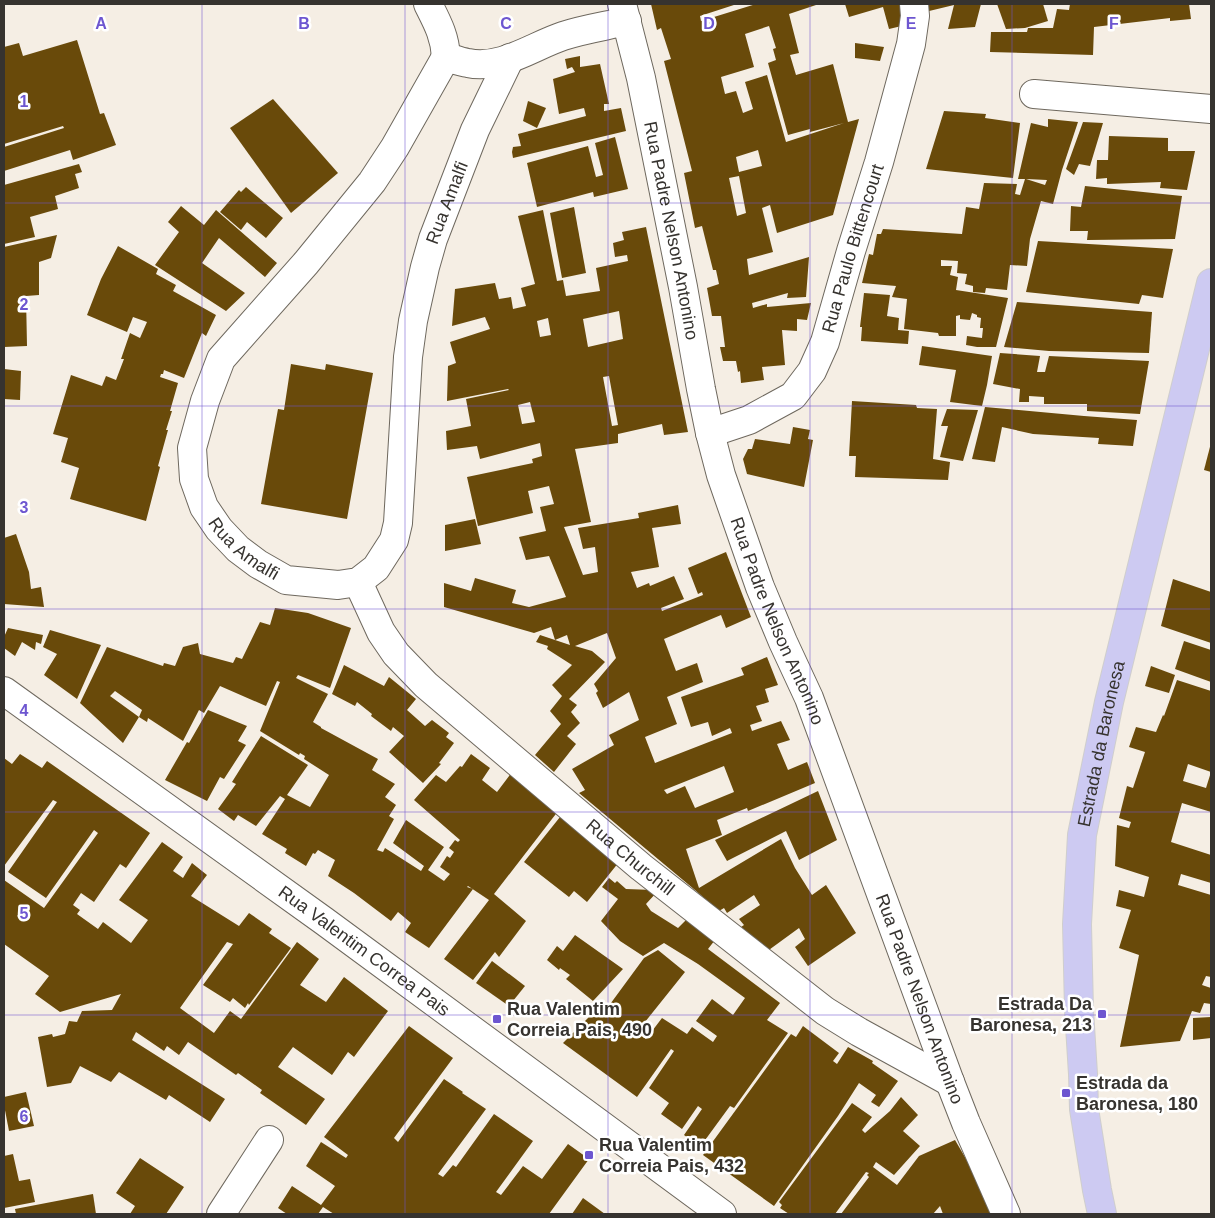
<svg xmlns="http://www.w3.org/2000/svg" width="1215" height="1218" font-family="Arial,sans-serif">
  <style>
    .building { fill: #694a0a; fill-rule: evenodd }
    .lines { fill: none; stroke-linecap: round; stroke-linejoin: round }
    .minor-casing { stroke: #6e685e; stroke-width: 30 }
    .major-casing { stroke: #cfcecd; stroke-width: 30 }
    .minor { stroke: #fff; stroke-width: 28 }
    .major { stroke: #cdcaf2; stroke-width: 28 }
    .grid { fill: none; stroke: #6d56d0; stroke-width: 1; stroke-opacity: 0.55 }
    .poi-dot { fill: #6d56d0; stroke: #fff; stroke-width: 2 }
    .labels { text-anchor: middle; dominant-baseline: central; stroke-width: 5; stroke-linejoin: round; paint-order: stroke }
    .street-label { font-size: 18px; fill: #36332f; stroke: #fff }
    .poi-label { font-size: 18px; font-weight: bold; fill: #36332f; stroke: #fff; text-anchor: start }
    .grid-label { font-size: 16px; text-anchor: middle; font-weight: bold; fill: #6d56d0; stroke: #fff; stroke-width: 5; stroke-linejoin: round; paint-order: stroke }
  </style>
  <rect width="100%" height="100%" fill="#f5eee4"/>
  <g class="building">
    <path d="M651,4H737L700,16L701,21L756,4H819L789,14L799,53L790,55L796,75L833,64L848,122L859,119L833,215L777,233L770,205L762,208L773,252L747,259L749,275L809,257L806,297L787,298L788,293L752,303L753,308L767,304V307L811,303L807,320L797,319V331L782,330L785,365L762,367L764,380L741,383L740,371L738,372L736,361H723L720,347H725L721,316H712L707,288L719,284L716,270H713L702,226L695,228L684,173L692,171L664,61L671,59L661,28L657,30ZM769,26L776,48L773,49L776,60L768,63L788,135L810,129V132L844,123L786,142L767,75L745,82L753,109L743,113L736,91L725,94L721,77L754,67L745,34ZM758,150L762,166L739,172L736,157ZM739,176L746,213L737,216L729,178Z"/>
    <path d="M845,4H905L910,24L889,29L883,7L849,17Z"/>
    <path d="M923,4H981L975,27L948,29L954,5L925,12Z"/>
    <path d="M997,4H1043L1048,21L1025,28L1006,29Z"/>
    <path d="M1070,4H1189L1191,19L1170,21V18L1094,27L1093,55L990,52L991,32H1027L1028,28H1053L1057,9L1069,10Z"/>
    <path d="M77,40L100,114L104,113L116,145L73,160L70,150L4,171V147L64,128L63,126L4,144V47L19,43L23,56Z"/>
    <path d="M855,43L884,47L880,61L855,58Z"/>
    <path d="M580,56V67L600,64L609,104H604V111L621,108L626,131L513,158L512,152L513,147L521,146L518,134L586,116L584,108L559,114L553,79L575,72L572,67L567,69L565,59Z"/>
    <path d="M273,99L338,173L291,213L230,128Z"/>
    <path d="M528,101L546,108L537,128L523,121Z"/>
    <path d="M944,111L986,114L985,118L1020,123L1013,178L926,169Z"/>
    <path d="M1048,119L1078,122L1062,170L1053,204L1041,201L1030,239L1027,266L1010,265L1007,290L986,288L985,293L973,292V286L965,284L967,274L957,273L958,261L941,260V266H952L950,275L958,277L956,290L1008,298L996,347H977L966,345L967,336L982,338L983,328H980L981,318L977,317V315L972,313L970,320L960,319V315L956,316V336H939L938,333L904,329L907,299L892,297L896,286L862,283L869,254L873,255L877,234H881L883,229L962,234L966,207L979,209L984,183L1017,184L1015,194L1020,195L1025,179H1018L1031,123L1048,127ZM1026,179L1047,180L1045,185Z"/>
    <path d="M1083,122L1103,123L1090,166L1079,164L1074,175L1066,169Z"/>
    <path d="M1109,136L1168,138V151H1195L1187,190L1160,188L1161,182L1107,184V178L1096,179L1097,160H1108Z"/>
    <path d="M615,137L628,189L594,197L593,192L537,207L527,163L588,146L596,177L603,175L595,143Z"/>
    <path d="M79,164L82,172L75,174L79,188L55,196L58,209L30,217L35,237L4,244V185Z"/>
    <path d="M1085,186L1182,196L1175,239L1087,240L1088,231H1070L1071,206L1081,207Z"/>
    <path d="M246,187L283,218L266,238L247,222L241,230L220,212L239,190L241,192Z"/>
    <path d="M181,206L204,225L216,210L277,263L265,277L219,238L202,263L245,293L226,311L155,265L179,232L168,222Z"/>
    <path d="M574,207L586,273L562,278L550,213Z"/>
    <path d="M543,210L557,281L563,280L566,296L600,291L596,268L628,261L627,255L615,257L613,243L624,240L622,232L646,227L688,432L664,435L662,424L618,434V443L575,449L591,522L564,527L583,575L598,572L595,547L583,549L578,528L639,518L638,513L678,505L681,524L652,528L659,567L631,572L637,588L649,583L650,586L674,576L684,599L661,608L662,611L703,595L702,592L698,594L688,568L726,552L751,617L726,628L721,615L664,639L676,671L697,663L703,682L667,697L677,724L645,737L655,763L732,733L730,728L712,736L708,722L691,727L681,697L744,675L741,668L767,657L778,685L765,689L769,702L756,706L762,721L750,725L752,731L781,721L790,740L777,744L788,770L807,762L815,783L748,811L747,808L717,820L722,835L686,849L699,888L781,839L795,868L812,895L826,885L856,933L808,966L795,947L805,939L799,928L762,955L735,931L744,925L739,919L760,905L754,895L727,913L724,908L719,911L695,890L579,793L585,790L572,769L614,745L609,735L639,720L629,692L603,708L596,693L598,691L594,684L616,658L607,633L575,646L592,651L605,662L569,699L577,705L571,712L580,723L567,736L576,744L554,772L535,755L561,724L550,711L562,696L552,685L572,665L547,649L548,646L536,642L540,635L555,640L551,627L534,633L444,607V583L471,591L475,578L516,590L512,603L529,607L566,597L549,556L526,560L519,537L546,531L540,507L554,504L549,486L528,491L533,513L478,526L467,477L533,463L532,459L542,456L540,443L480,459L477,446L447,450L446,431L471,426L466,399L509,390L508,389L447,401L448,366L456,363L450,342L490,329L485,317L452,326L455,289L495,283L499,299L511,297L513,309L526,306L521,288L535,284L518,216ZM619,311L623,339L588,347L583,319ZM548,318L551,335L540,337L537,321ZM609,376L618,425L612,426L603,377ZM530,402L535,422L522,424L518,405ZM567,635L570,645L555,640ZM724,766L734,792L695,808L685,786L667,794L664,790Z"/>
    <path d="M57,235L51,258L39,262V295L26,296L27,346L4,347V247Z"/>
    <path d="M1038,241L1173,249L1163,298L1142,295L1139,304L1026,292Z"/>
    <path d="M118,246L158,269L156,274L176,285L173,291L216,315L206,336L202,333L184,378L164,370L163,374H161L160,377L178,383L170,411H172L166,430H168L158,466L160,467L146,521L70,499L79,468L61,462L68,438L53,434L71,375L102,386L106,376L116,380L124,359H121L130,333L140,338L147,322L133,317L127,332L87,315L101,279Z"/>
    <path d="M864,293L890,295L887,316L899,318L898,330L909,331L908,344L861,341L862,327H860Z"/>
    <path d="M1017,302L1152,312L1149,353L1049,351L1004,347Z"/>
    <path d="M922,346L992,356L987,385L982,406L950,402L956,370L919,365Z"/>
    <path d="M1000,353L1040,356L1037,372H1045L1049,356L1149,361L1140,414L1087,411V404H1044V397L1029,396V402H1019L1020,389L993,384Z"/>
    <path d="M291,364L325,370L326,364L373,373L347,519L261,504L278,409L284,410Z"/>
    <path d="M4,369L21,371L20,400L4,399Z"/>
    <path d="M852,401L916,405L917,408L937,409L933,459L950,462L948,480L855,477L856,456H849Z"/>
    <path d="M985,407L1084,416L1137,420L1133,446L1098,444L1099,438L1033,434L1002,427L995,462L972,459Z"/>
    <path d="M947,409L978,410L963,461L940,457L948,426H941Z"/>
    <path d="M793,427L810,430L808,439L813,440L804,487L747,474L743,459L748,449H752L755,439L790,444Z"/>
    <path d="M1211,443V472L1204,470Z"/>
    <path d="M475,519L481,544L445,551V525Z"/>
    <path d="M16,534L29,572L31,589L41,587L44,607L4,604V538Z"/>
    <path d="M1173,579L1211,592V643L1161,626Z"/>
    <path d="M275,608L308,613L351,628L330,688L298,675L296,678L328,694L313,722L321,727V728L378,759L372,770L395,784L385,797L396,805L389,816L394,819L377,850L383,852L385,848L421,871L424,866L393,843L406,820L444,847L428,870L444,881L450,874L440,867L447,856L450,858L454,852L449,848L455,840L458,842L460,840L414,800L436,775L446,782L460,766L462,767L471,754L490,768L482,780L497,792L515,768L562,806L494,894L526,921L499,957L495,952L473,980L444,959L489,900L468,886L467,887L473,889L429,948L405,932L411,923L398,912L391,921L354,893L328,876L335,860L318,850L315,854L313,853L306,866L285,853L287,849L262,834L285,799L280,796L256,826L238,815L234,821L218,809L236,784L232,782L261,736L308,765L287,795L310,807L329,775L304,759L305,756L300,753L299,755L260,731L280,682L277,681L266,706L220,686L204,713L199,710L183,741L148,718L147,722L139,717L142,710L115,691L110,696L139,717L123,743L80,703L107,647L163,666L164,663L175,666L183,647L198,643L200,654L233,663L236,657L242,659L260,622L270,625Z"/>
    <path d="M8,628L43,635L41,644L36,642L35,650L22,642L15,656L4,648V637Z"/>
    <path d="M50,630L101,645L77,699L44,675L57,654L43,647Z"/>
    <path d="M1184,641L1211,650V682L1175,669Z"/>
    <path d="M344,665L384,686L389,677L416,699L407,710L425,726L432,720L449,733L446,737L454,743L439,763L441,764L423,783L389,752L404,736L393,727L391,731L371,716L372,714L357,702L355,706L332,694Z"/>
    <path d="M1151,666L1175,675L1169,693L1145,686Z"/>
    <path d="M1177,680L1211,691V772L1188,764L1183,781L1206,788L1211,772V812L1182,803L1171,842L1211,855V883L1181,874L1178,885L1211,895V977L1206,976L1202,985L1211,988V1004L1204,1003L1200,1013L1192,1011L1180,1041L1120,1047L1139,955L1119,948L1131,910L1116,906L1119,890L1144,897L1149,877L1115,866L1117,825L1129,828L1131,822L1119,818L1127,786L1133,788L1145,752L1129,747L1136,727L1156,732L1163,715L1164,716Z"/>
    <path d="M208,710L247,726L238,741L246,745L224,779L220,777L207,801L165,780L187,742L189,743Z"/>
    <path d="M20,754L42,768L47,761L150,833L126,868L120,864L94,902L81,893L73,905L80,910L77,914L98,929L103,922L131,943L148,920L119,900L162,842L183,857L173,871L183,878L192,863L207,875L191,896L239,926L249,913L272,929L269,933L291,948L249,1005L248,1003L245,1008L233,998L230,1002L203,985L233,944L227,942L180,1008L214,1033L230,1011L241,1019L297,942L319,959L300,985L326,1002L344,977L388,1011L354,1057L348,1052L332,1075L293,1047L278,1067L325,1099L306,1125L260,1093L262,1090L238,1073L236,1075L188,1042L179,1055L167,1046L164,1051L136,1032L132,1040L225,1099L210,1122L169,1095L166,1100L119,1072L111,1082L80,1066L71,1083L47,1087L38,1037L52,1034L53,1037L65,1034L69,1021L77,1022L82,1011L112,1010L121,994L60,1012L35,994L49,976L4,944V880L44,908L98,833L94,830L46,898L8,872L57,802L53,800L4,866V758L12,764Z"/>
    <path d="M818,791L837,840L799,860L786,831L727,861L715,840Z"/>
    <path d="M560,817L596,846L619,862L587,902L574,891L569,897L524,862Z"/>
    <path d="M609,878L615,883L617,881L626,889L654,890L657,892L646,904L651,911L678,928L688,918L715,940L708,949L780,1003L767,1020L788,1033L734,1108L730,1106L700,1147L684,1135L702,1109L698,1106L682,1129L661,1114L669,1103L649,1088L674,1051L671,1049L637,1097L563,1043L603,1003L608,1007L644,958L658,950L685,972L637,1032L646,1039L662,1018L687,1034L692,1027L713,1042L717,1036L696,1021L712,999L733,1015L745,998L698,964L664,943L643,956L620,941L601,921L618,899L602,887Z"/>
    <path d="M575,935L623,969L593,1001L566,979L570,975L560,968L559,970L547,960L557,946L563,951Z"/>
    <path d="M492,961L525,986L509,1006L476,983Z"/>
    <path d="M1211,1017V1038L1193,1040V1018Z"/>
    <path d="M409,1026L453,1058L394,1138L398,1142L444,1079L463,1092L462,1093L486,1109L438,1174L443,1177L453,1165L456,1167L494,1114L533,1141L496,1192L501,1195L523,1166L542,1179L568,1144L589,1159L549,1214H334L323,1207L318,1214H287L278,1208L292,1186L321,1205L335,1186L306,1166L321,1142L346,1158L348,1155L324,1137Z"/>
    <path d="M803,1026L839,1053L833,1061L837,1064L848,1047L873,1061L872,1063L898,1081L879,1107L871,1102L876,1095L859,1083L838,1116L774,1206L703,1155L791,1034L796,1037Z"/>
    <path d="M26,1092L34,1126L9,1131L4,1105V1097Z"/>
    <path d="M901,1097L918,1115L903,1131L920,1146L894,1175L876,1162L873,1167L897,1185L919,1156L955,1140L998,1214H943L940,1206L933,1214H841L869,1177L867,1175L869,1173L866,1172L835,1214H789L780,1208L782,1205L779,1202L852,1103L872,1117L862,1130L865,1133L890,1111Z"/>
    <path d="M13,1154L19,1181L30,1179L35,1202L4,1208V1156Z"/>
    <path d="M140,1158L184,1187L166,1214H130L135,1206L116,1193Z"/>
    <path d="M93,1194L96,1214H16L15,1209Z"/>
    <path d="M583,1198L605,1214H572Z"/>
  </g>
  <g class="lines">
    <g class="minor-casing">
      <g id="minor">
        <path d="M428,4C437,22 445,36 446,57"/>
        <path id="s1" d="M622,4L641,78L683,287L701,389L710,433L721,475L760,587L783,642L809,698L950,1082L966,1123L1006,1214"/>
        <path id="s2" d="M446,57L395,147L372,182L306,263L221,359L205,401L192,448L194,479L204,507L219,529L238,549L258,564L286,580L338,585L358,582L376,568L394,540L398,523L400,490L408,357L413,321L425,267L433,239L475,130L510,58"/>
        <path d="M446,57C453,59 461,62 468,63C501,70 533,46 563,36C584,29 606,26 627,21"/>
        <path d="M1034,94L1211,109"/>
        <path id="s3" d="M710,433L749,420L793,396L812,371L825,342L851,251L879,162L911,44L915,16L914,4"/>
        <path id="s4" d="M358,582L381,632L396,654L426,685L641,867L825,1011L859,1032L950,1082"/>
        <path id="s5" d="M4,691L324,921L722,1214"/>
        <path d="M221,1214L269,1140"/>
      </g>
    </g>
    <g class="major-casing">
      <g id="major">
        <path id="s6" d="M1102,1214L1097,1190L1084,1109L1083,1074L1079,1010L1077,924L1082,835L1109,702L1211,283"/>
      </g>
    </g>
    <use href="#minor" class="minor"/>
    <use href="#major" class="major"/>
  </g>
  <path class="grid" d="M202,4V1214M405,4V1214M608,4V1214M810,4V1214M1012,4V1214M4,203H1211M4,406H1211M4,609H1211M4,812H1211M4,1015H1211"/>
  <g class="poi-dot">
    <rect x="1097" y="1009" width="10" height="10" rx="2.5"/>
    <rect x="492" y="1014" width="10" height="10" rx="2.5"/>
    <rect x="1061" y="1088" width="10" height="10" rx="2.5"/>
    <rect x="584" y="1150" width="10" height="10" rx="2.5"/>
  </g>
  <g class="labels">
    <g class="street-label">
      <text stroke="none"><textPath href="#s2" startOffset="1116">Rua Amalfi</textPath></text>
      <text stroke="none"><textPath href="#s1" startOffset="232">Rua Padre Nelson Antonino</textPath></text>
      <text stroke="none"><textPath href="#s3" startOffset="252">Rua Paulo Bittencourt</textPath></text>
      <text stroke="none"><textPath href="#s2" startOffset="591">Rua Amalfi</textPath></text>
      <text stroke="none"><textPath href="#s1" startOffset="638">Rua Padre Nelson Antonino</textPath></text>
      <text stroke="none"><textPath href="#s6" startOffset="474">Estrada da Baronesa</textPath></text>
      <text stroke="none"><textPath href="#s4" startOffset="392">Rua Churchill</textPath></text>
      <text stroke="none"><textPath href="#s5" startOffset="444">Rua Valentim Correa Pais</textPath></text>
      <text stroke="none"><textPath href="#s1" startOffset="1042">Rua Padre Nelson Antonino</textPath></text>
    </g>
    <g class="poi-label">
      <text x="1092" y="1004" text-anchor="end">Estrada Da<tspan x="1092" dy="21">Baronesa, 213</tspan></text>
      <text x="507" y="1009">Rua Valentim<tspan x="507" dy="21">Correia Pais, 490</tspan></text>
      <text x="1076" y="1083">Estrada da<tspan x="1076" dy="21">Baronesa, 180</tspan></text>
      <text x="599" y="1145">Rua Valentim<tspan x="599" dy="21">Correia Pais, 432</tspan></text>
    </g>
  </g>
  <g class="grid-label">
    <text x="101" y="29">A</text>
    <text x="304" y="29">B</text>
    <text x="506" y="29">C</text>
    <text x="709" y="29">D</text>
    <text x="911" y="29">E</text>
    <text x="1114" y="29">F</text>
    <text x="24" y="107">1</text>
    <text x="24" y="310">2</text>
    <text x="24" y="513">3</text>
    <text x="24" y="716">4</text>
    <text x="24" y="919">5</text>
    <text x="24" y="1122">6</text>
  </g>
  <rect width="1215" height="1218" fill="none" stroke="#36332f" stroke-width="10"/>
</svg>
